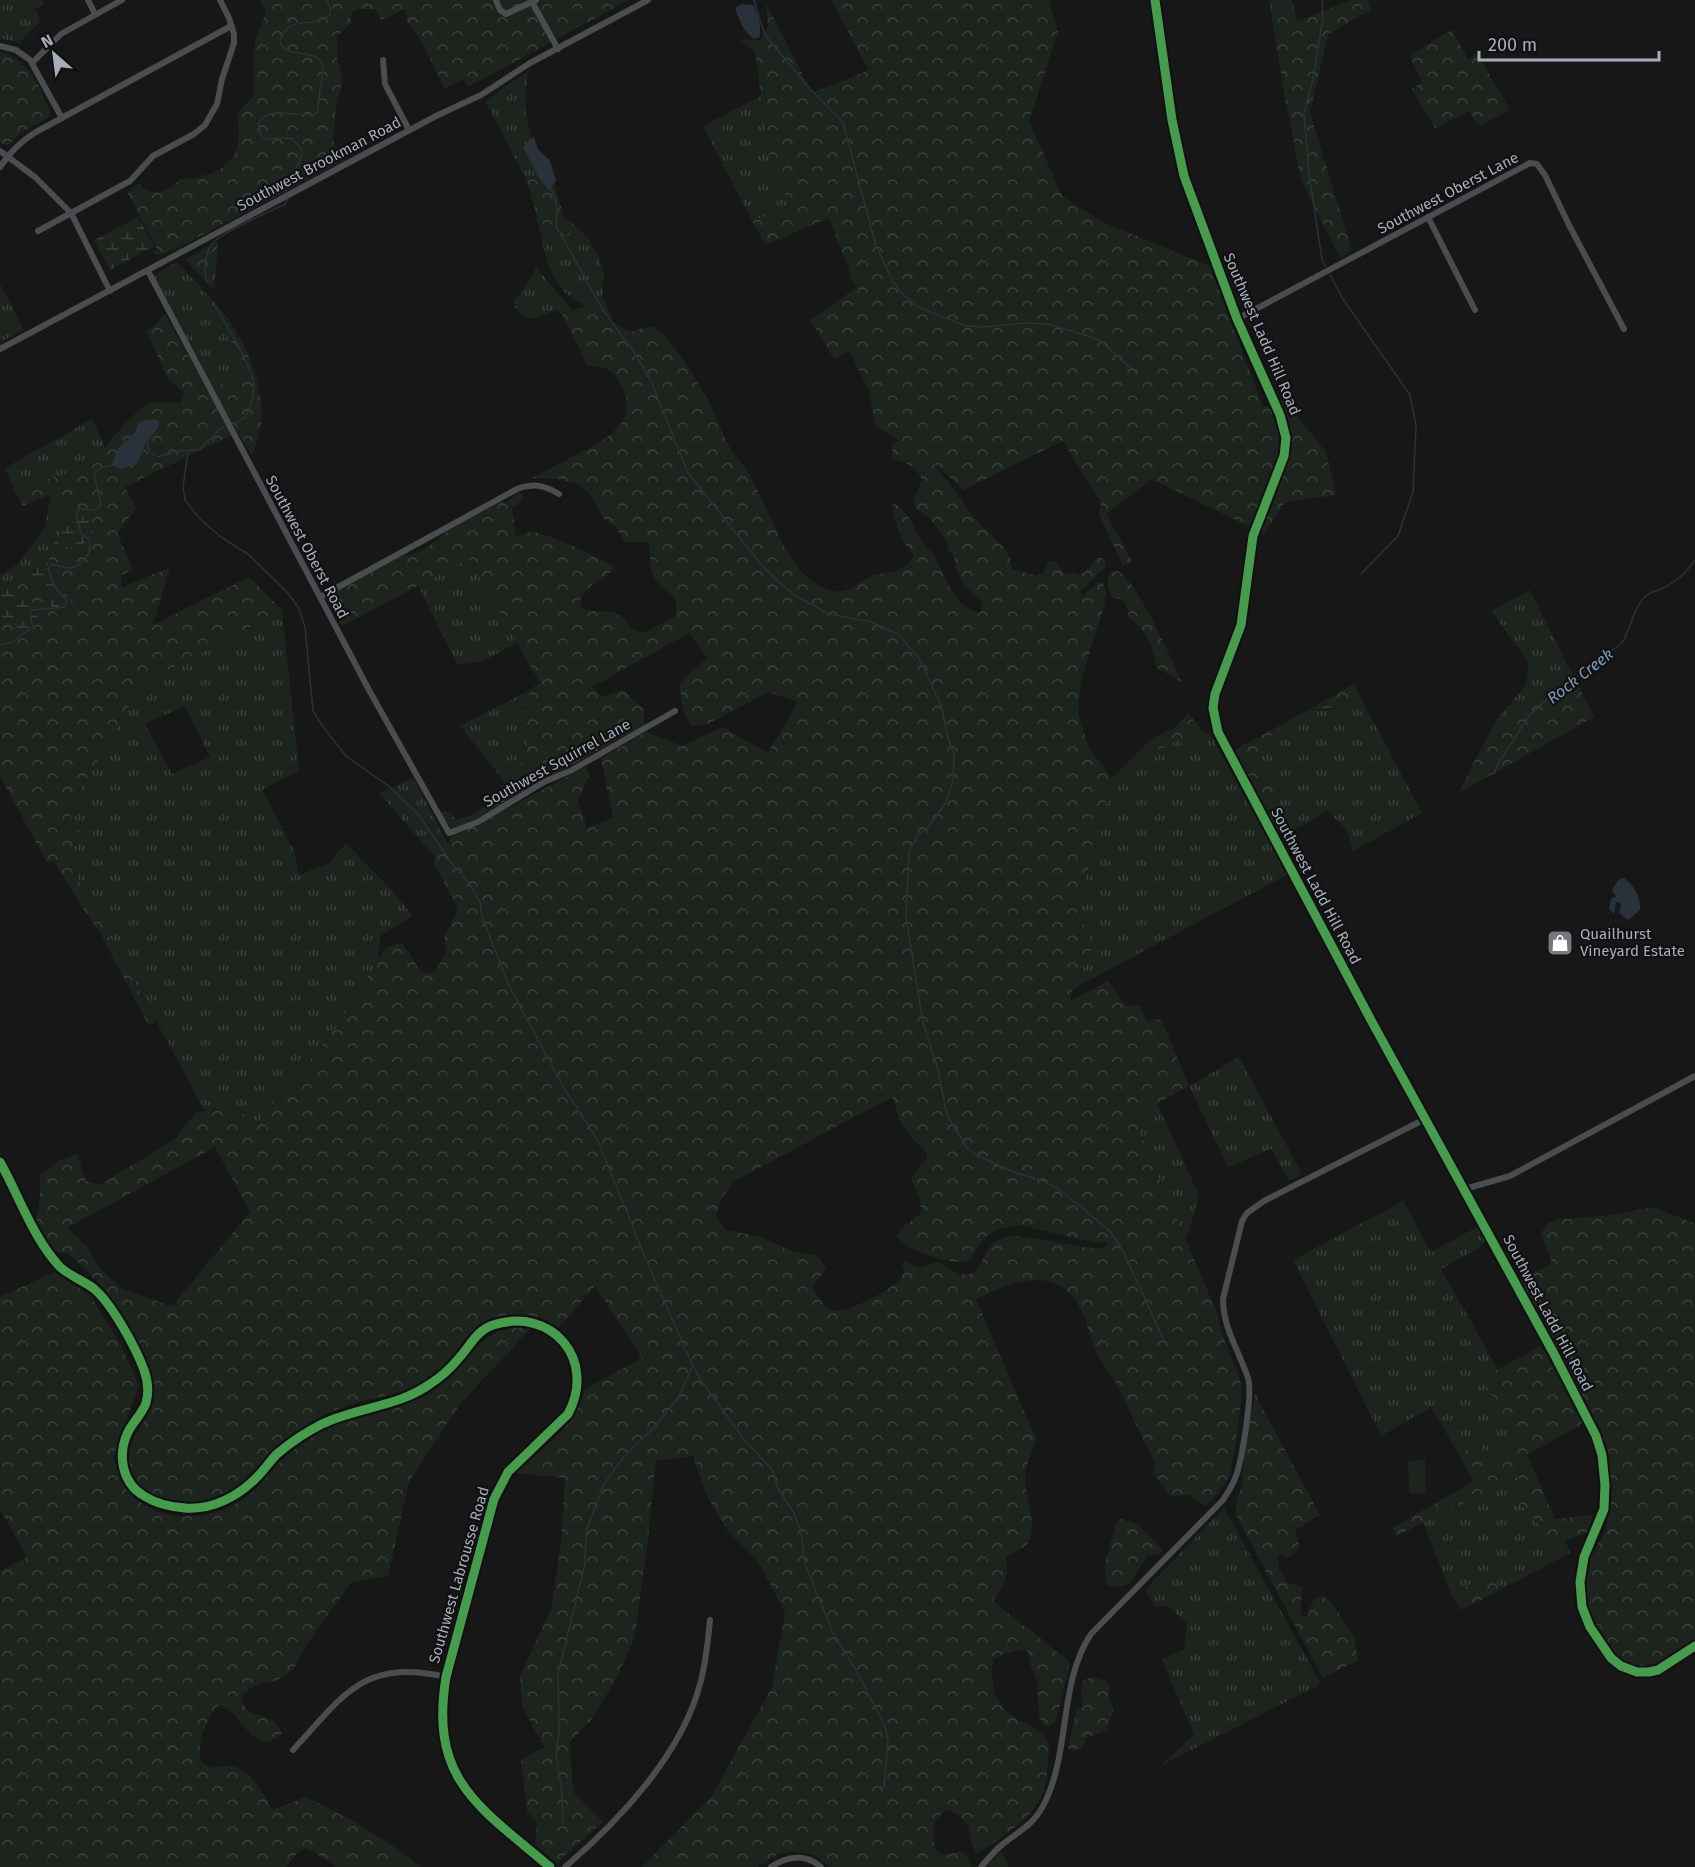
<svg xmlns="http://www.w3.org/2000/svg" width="1695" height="1867" font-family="'Fira Sans',sans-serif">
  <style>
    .grass { fill: url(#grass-tufts); fill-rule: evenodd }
    .forest { fill: url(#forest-crowns); fill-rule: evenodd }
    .wetland { fill: url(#wetland-marsh) }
    .pitch { fill: #1c241d }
    .water { fill: #29323a }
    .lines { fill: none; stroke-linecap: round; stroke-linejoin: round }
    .stream { stroke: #29323a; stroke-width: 1.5 }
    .minor { stroke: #4a4c50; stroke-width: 6 }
    .cycleway-casing { stroke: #111113; stroke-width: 13 }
    .cycleway { stroke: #469c4c; stroke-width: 9 }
    .labels { text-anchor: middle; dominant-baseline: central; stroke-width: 4.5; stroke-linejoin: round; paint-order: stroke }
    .street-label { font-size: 15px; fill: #a7adb9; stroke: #111113 }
    .poi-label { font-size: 15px; fill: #a7adb9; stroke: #111113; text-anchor: start }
    .water-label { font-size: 16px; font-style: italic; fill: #7b9cb6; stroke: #111113 }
  </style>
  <defs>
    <pattern id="grass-tufts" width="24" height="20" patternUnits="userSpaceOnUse" patternTransform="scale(1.5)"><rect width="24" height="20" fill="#1c241d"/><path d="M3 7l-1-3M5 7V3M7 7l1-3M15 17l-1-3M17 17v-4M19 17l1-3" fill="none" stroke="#3a413c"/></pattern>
    <pattern id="forest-crowns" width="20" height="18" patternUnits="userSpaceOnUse" patternTransform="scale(1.5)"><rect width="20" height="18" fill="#1c241d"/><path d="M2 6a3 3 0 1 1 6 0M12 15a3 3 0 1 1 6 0" fill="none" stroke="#3a413c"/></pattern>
    <pattern id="wetland-marsh" width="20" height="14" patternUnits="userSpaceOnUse" patternTransform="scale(1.5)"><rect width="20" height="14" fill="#1c241d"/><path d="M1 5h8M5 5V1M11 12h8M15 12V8" fill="none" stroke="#3a413c"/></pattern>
  </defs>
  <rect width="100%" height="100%" fill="#171717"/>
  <g class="grass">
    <path d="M0,0H42L44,4L35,9L41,21L20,43L0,38Z"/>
    <path d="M528,71C525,96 523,115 532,138L527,142L523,147L539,179H526L485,101Z"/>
    <path d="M761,96L770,161L790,206L752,221L703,126Z"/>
    <path d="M536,213L546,228L567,235L575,225L588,239L599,257L604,276L602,294L613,321C599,310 581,306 568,295C545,276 543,240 536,213Z"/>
    <path d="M177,262L205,292L236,352L241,377L211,388L153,276Z"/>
    <path d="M536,267L572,310L562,314L556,310C538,317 523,328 513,302L530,280Z"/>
    <path d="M0,284L24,330L0,342Z"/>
    <path d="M92,419L105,447L89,466L14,490L5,468Z"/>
    <path d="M54,492C58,505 64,519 61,533C58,552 15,583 0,596V575L18,564L45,527L51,493Z"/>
    <path d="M469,559L517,643L483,661L458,665L418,586Z"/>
    <path d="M1530,590L1574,678L1536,697L1519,709L1494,744L1477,756L1498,718L1526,685L1529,663L1491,611Z"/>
    <path d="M282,610L299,771L262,790L294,851L299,875L328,864L346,843L388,886L413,916L381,935L378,957L379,958L340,1023L257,1124L228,1108L205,1111L64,852L84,840L68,811L142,684ZM185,706L210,757L172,774L145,724Z"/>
    <path d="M528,691L531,698L525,715L528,740L524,760L505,782L460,726Z"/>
    <path d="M1360,696L1422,813L1353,851L1347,831L1327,810L1301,827L1275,833L1267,819L1273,815L1267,802V780L1259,776L1251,759L1266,746L1274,729L1310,709L1324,711L1340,706Z"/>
    <path d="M1209,732L1288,874L1073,989L1075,979L1083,969L1087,929L1076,917L1112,778L1154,737V745L1179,740L1184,746Z"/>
    <path d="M413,778L433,815L429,817L427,822L436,842L434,856L379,793Z"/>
    <path d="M1239,1057L1302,1174L1289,1181L1271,1149L1228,1167L1189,1086Z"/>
    <path d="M1157,1103L1199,1196L1186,1240L1132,1116Z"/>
    <path d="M1403,1201L1431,1252L1479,1226L1486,1241L1480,1247L1441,1269L1498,1369L1483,1378L1519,1444L1492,1462L1478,1444L1458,1453L1431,1407L1381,1436L1293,1260Z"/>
    <path d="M1519,1475L1553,1541H1565L1570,1553L1500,1590L1493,1573L1451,1594L1423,1522Z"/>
    <path d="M1224,1508L1320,1682L1317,1686L1160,1766L1194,1735L1162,1660L1184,1649L1187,1623L1167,1606L1156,1607L1145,1590Z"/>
  </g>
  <g class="forest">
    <path d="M260,0H629L468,87L463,79L445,89C433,66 423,39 406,20L408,18L404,9L381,20L375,9H358L351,14L350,19L353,22L337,36V58L343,81L336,106L333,141L343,161L170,252L155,255L153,252L157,249L127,192L140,183C149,200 170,191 180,179C204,178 234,171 238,142C242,116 228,119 254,97L253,57L256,38L266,12Z"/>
    <path d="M831,0H1049L1058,32L1029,121L1062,196L1102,222L1210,266L1263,407L1284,400L1326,452L1336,495L1285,502L1264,534L1152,479L1106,514L1133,562L1123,566L1099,515L1101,503L1063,441L963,490L951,478L934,464L963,501L968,511L1004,548L1010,558L1012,569L1037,576L1043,573L1049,562L1055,561L1066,575L1073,573L1078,575L1084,573L1096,558H1102L1106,562V567L1078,593L1083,596L1097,583L1102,582L1106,591L1105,604L1081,680L1078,713L1089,748L1112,778L1076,917L1087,929L1091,943V955L1075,979L1070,1001L1108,981L1126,1006L1139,1005L1147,1021L1155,1018L1162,1021L1189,1086L1133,1116L1217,1313C1220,1338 1235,1360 1241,1384C1244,1395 1233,1465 1229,1476C1224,1488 1214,1497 1206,1506L1189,1495L1170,1496L1153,1473L1155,1462C1142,1438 1132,1415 1120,1391C1113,1377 1103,1365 1096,1351C1090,1339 1088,1325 1082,1312C1059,1262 1014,1281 976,1299L1036,1439C1033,1450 1026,1464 1025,1475C1024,1497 1038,1519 1029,1541C1025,1550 1013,1551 1006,1557C1009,1576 1004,1586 993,1601L1070,1662L1057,1717L1053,1724L1046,1727L1042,1723L1039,1715L1037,1681L1031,1667L1027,1651C1019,1648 1002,1654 994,1659C988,1681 995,1705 1015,1718C1027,1725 1043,1730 1049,1743C1048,1757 1048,1773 1045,1786C1036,1819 1004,1835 978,1853L975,1851C967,1830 973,1818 946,1810L936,1819C933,1827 930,1851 942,1854C947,1856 956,1852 961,1851L968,1857L971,1867H830L814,1855L794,1851L778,1854L757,1867H642L711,1797L772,1687L785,1612L758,1562L727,1530L706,1494L693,1456L656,1461L648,1539L635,1636L618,1676L591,1720L570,1742L573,1792L603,1822L557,1863L535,1844L537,1823L527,1811L521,1760L544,1747L522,1706L520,1676L551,1609L561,1544L565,1478L516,1473C542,1446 576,1429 584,1390L642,1358L595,1286L559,1327C530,1309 496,1309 471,1333C464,1339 460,1347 454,1354C444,1366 432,1376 419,1383C400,1394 380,1397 359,1402C343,1406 327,1413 313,1421C297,1430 282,1441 269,1454C260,1462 253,1472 244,1481C224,1500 195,1506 168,1500C153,1497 140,1488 133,1474C120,1445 140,1434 149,1411C155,1398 154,1385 151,1371C132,1326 106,1284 67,1253H53L36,1223L40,1198V1175L61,1160L77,1154L86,1181L99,1185L174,1140L196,1112L228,1108L238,1110L258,1124L340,1023L385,948L401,943C408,948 415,965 422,973C435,975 441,963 446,953L444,938L456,915L457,907L434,863L436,842L427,822L429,817L433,815L448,845L452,835L482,822L587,766L589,776L578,800L587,828L613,818L601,759L646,732L682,746L723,727L768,753L798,702L769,692L707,724L691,726L684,713L679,684L707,658L689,633L592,687L603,697L623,689L644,709L645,725L518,794L479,819L452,829L439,812L446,811L458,820L476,813L492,800L496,793L524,760L528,740L525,715L531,698L528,691L540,683L469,559L342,626L325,596L403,555H411L425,549L449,530L501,502H507L518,492L523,496V500L512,508L516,536C521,535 526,533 530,532C545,531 599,558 615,566L614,569C603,579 581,588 580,604L585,610L613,612L624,619L631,629L644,633L675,617C681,591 662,593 654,577C649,567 651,553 648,542H625L616,527L605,520L591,496L579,484L558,479L532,478C546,471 560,463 574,456C601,442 641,424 622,386C614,370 605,366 588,366L562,314L587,306C603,313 614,325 631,332C647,327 651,322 665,335C680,354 694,376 706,396C715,412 720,430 729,446C735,456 744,465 750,476C770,509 789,582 833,591C848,594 857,582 870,577C888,569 899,577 914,556C911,551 908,548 905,543C898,533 894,517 892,505L894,504C907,509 913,526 919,537C923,544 929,549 934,556C948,577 951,605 979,613L983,607L981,601L962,582L956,567L954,556L948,550L947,543L940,531L929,518L917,509L913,501L922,480C917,466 906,462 893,459L892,445L898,440L876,426L868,388L849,351L834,359L810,320L856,288L829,218L766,245L752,221L790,206L770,161L755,52L739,39L760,40L768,26L766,3L812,93L869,70ZM892,1097C897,1109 899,1123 908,1133C915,1142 923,1146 928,1155C924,1165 915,1169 911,1179L919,1197L922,1211C914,1222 901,1224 897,1236C903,1249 956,1268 969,1260C973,1257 976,1250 979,1245C989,1230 1003,1227 1019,1225L1097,1243H1106L1107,1246C1094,1255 1032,1233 1007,1237C977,1243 988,1279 961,1274C953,1273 948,1265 941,1263C933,1262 925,1267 918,1267C914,1266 909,1263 905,1261L902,1265L905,1270C903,1275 901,1279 897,1282C889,1291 845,1314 833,1311C824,1309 817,1294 812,1286L823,1274L826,1268L820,1258L813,1255L792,1251L761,1237L726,1230L715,1216L722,1198L733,1182ZM215,1147L250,1212L172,1306L122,1289L99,1267L87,1246L67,1228Z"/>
    <path d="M1269,0H1292L1297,21L1352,0H1368L1371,10L1328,34L1310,113L1352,250L1340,258L1301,180L1284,92Z"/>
    <path d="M1452,30L1468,59L1477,54L1510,110L1479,126L1469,111L1435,128L1412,89L1422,83L1410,55Z"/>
    <path d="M0,52C29,58 40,89 51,113L49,117L22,132L7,146L0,142Z"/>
    <path d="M526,179L553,180L564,217L575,225L568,235L546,228L536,213Z"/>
    <path d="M218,241L214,291L185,259Z"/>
    <path d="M205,292C240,327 265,375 261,425C260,435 255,447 252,456L211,388L241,376L236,352Z"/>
    <path d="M165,314L232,435L125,487L136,509L117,533L133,569L121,576V588L170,567L153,625L249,577L282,610L142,684L68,811L84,840L64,853L156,1022L149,1026L100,933L78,901L53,860L47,863L0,776V618L3,617L30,636L38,617L14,583L30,572L59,618L47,580L49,556L88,518L61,514L54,493L23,506L14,490L89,466L126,422L149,402L181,403L184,392L167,377L147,332Z"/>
    <path d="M1118,571C1140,585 1170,657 1182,682L1157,668C1153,647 1147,630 1129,618L1126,604L1122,600L1112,597C1107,587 1103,572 1118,571Z"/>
    <path d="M1574,678L1594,717L1459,793L1477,756L1494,744L1519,709L1536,697Z"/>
    <path d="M1354,684L1360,696C1343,705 1330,711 1310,709Z"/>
    <path d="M1188,713L1205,734L1184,747L1179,740L1160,750L1154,745V737L1175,728Z"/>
    <path d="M1274,729L1266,746L1251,759C1261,779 1264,779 1285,782V800L1267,803L1273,815L1267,819L1231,752Z"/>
    <path d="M1654,1207L1695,1224V1641L1652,1666L1637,1667L1617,1658L1597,1632L1586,1613L1584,1591L1588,1562L1606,1530L1612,1487L1603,1443L1520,1281L1552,1263L1541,1233L1548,1223L1561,1219L1602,1216Z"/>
    <path d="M54,1272L90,1295L122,1347L139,1385L113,1458C117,1468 121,1482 128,1491C156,1525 212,1522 245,1498C258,1489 266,1476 277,1465C290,1452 304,1441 321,1432C357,1412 400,1413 436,1389C470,1366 480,1320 530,1329L460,1404L409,1482L388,1576L351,1582C337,1603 322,1623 307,1644C301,1652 298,1665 291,1672C277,1686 256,1679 241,1696C246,1724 271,1707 282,1733C255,1762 241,1709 219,1705C208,1715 196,1744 201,1759C203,1764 207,1766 212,1768C246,1758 258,1785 272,1810L306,1797C347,1817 386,1838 421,1867H337L307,1848L299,1851L286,1867H0V1571L27,1557L0,1509V1297Z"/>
    <path d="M1541,1346L1584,1423L1527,1455L1555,1519L1592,1515L1590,1531L1565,1541H1553L1518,1501L1519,1476L1396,1536L1392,1528L1474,1481L1458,1453L1478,1444L1492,1462L1519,1444L1482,1378Z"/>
    <path d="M1255,1394L1320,1515L1295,1530L1300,1548L1289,1558L1280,1554L1277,1557L1279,1569L1287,1582L1302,1587C1305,1598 1295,1607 1304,1618L1308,1615C1317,1581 1331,1600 1343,1620C1347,1626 1353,1633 1355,1641C1356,1647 1357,1653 1358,1660L1323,1678L1236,1515V1501L1242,1486L1244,1455Z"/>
    <path d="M1121,1519C1138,1520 1150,1538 1161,1548L1162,1552L1159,1555L1148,1556C1141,1565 1136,1572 1130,1583C1123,1587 1113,1589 1106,1583C1102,1560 1111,1543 1117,1522Z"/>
    <path d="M1493,1573L1500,1590L1461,1610L1451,1594Z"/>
    <path d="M1092,1677L1105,1681L1110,1685L1109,1696L1114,1712L1111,1716L1107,1730L1087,1738L1082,1748L1073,1751L1068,1749L1076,1711L1083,1706L1081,1696L1083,1681Z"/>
    <path d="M1001,1851L1009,1867H986Z"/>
  </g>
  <g class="wetland">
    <path d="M138,217L154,246L110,270L94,240Z"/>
    <path d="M61,514L88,517L95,539L49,556L47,580L72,600L60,619L30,572L61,535Z"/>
    <path d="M14,583L38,617L29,637L3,617L0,618V596Z"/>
  </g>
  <path class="pitch" d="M1425,1460L1426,1493L1409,1494L1408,1461Z"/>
  <g class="water">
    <path d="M742,4L753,5C759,15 761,26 760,37L754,39C743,32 739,19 735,8Z"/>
    <path d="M534,137L538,149L550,161L556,180L549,191L538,177L523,147L527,142Z"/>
    <path d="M155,419L159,422L158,428L147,441L136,465L119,469L112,465L118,448L134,433L141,421Z"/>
    <path d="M1624,878C1634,885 1641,898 1640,910L1628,920L1619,913L1621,906L1619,902H1616L1614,914L1609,909L1611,898L1616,897L1612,890L1619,879Z"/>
  </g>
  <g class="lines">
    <g class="stream">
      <path d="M754,0L765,35L810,89L843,122L875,243L892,280L900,292L920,308L966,326L984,327L1025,323L1047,324L1085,335L1101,341L1137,374"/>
      <path d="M1322,0L1323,18L1313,79L1304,113L1309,173L1322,260L1325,266"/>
      <path d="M551,189C558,200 557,214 556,226L603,310L634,352L651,381L688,473L760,563L776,580L796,596L829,614L871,622L898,634L919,658L941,705L948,738L954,755L953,782L945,804L928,827L919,834L909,851L906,917L923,1023L937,1066L947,1115L967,1148L980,1157L1016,1173L1044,1181L1060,1190L1109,1230L1123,1251L1163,1338"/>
      <path d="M286,192C283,175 304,166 302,149L291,138L266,139L261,135L258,124C271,102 298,120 317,113C319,106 319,97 320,89C321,83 323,76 323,70C322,43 285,63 280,41C290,13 311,30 330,15V7L326,0"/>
      <path d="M1330,275L1343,299L1410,395L1416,425L1413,492L1398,536L1361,574"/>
      <path d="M207,282C204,271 205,255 211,245C217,234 271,211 285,204L288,198"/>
      <path d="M214,304C226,326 250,361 254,385C255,396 249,407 246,417L234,424"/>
      <path d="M147,441L149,451L158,457L178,451L199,450L220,429L224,427"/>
      <path d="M188,452L183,487L185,500L200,519L221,537L249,555L287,592L298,607L305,627L313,711L324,728L346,756L390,787L418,814L455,868L469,883L480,902L482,916L508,984L565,1090L597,1139L650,1269L693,1366L703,1383L743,1438L773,1471L777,1487L793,1511L801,1531L805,1564L833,1633L856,1670L885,1726L888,1740L884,1788"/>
      <path d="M0,645L11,643L33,627L30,613L32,610L65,607L67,601L56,589L48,569L52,564C57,565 63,567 67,568C83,568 93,552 89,539L81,534L76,514L80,509L96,510L101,505L94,474L100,468L113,465"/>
      <path d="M1494,774L1497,766L1528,717L1545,701L1622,643C1631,628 1634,606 1646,596C1651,591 1657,591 1663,588C1677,582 1687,572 1695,560"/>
      <path d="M563,1823L562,1793L556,1754L559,1733L558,1674L585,1564L586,1531L604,1484L627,1453L654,1428L679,1396L692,1367"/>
    </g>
    <g class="minor">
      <path d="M88,0L95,14"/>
      <path d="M496,0L500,10L506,14L536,0"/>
      <path d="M1155,0L1172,120L1184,176L1237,319L1280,415L1286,438L1284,456L1253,536L1241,625L1215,694L1213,708L1218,732L1372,1022L1553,1352L1596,1436L1602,1455L1605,1485L1604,1509L1584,1557L1580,1582L1582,1607L1590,1627L1611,1658L1621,1666L1637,1672H1649L1658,1670L1695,1646"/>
      <path d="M532,2L558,49"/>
      <path d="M0,46L16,50L30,60L62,118"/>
      <path d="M383,60L385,84L409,130"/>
      <path d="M32,63L61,34L122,0"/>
      <path d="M0,151L35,177L71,213L110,291"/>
      <path d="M0,167C10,152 21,141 36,132L231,26"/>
      <path d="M1428,217L1475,310"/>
      <path d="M38,231L130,181L153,156L194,134L205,125L217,104L222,79L234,43V34L229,18L220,0"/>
      <path d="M148,271L369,690L449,833L478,822L544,782L572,770L675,711"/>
      <path d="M1237,319L1530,163L1537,164L1545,175L1569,225L1624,329"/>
      <path d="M0,349L436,116L481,95L530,63L648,0"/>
      <path d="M320,597L517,489C534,483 544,485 559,494"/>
      <path d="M0,1162C19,1196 33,1238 60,1267C70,1276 82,1280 93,1288C111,1302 136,1348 144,1370C148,1381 149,1392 146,1403C142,1414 133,1422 128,1432C117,1455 122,1483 144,1496C157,1504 170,1507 185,1508C213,1510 239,1496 258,1476C265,1469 270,1461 277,1454C290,1443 306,1432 322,1424C357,1407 398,1407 430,1384C441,1377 451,1368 459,1358C470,1346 476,1331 493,1325C552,1306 597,1360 568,1414L508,1472L494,1499L446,1677C429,1781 480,1807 550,1867"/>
      <path d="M1465,1189L1510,1176L1695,1076"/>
      <path d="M293,1750C344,1695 363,1658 446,1677"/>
      <path d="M565,1867C619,1821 682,1754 700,1684C706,1663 708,1641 710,1620"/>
      <path d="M771,1867C787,1856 805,1853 821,1867"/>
      <path d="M981,1867C988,1859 995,1850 1003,1844C1018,1832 1034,1824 1043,1806C1071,1754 1058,1683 1091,1634L1223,1500C1228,1492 1233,1485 1236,1476C1242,1459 1253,1394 1248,1378C1239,1351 1223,1328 1223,1299L1242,1221L1247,1213L1264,1201L1427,1118"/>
    </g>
    <g class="cycleway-casing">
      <g id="cycleway">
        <path d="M1155,0L1172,120L1184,176L1237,319L1280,415L1286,438L1284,456L1253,536L1241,625L1215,694L1213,708L1218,732L1372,1022L1553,1352L1596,1436L1602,1455L1605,1485L1604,1509L1584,1557L1580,1582L1582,1607L1590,1627L1611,1658L1621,1666L1637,1672H1649L1658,1670L1695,1646"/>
        <path d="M0,1162C19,1196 33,1238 60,1267C70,1276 82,1280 93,1288C111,1302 136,1348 144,1370C148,1381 149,1392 146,1403C142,1414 133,1422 128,1432C117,1455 122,1483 144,1496C157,1504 170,1507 185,1508C213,1510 239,1496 258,1476C265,1469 270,1461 277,1454C290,1443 306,1432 322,1424C357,1407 398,1407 430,1384C441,1377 451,1368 459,1358C470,1346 476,1331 493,1325C552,1306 597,1360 568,1414L508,1472L494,1499L446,1677C429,1781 480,1807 550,1867"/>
      </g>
    </g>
    <use href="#cycleway" class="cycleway"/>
  </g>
  <defs>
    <g id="shop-square" transform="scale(1.35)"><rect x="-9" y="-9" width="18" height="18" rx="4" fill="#757880" stroke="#111113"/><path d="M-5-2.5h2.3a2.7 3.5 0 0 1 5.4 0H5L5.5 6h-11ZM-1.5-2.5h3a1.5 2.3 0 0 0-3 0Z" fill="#fff"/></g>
  </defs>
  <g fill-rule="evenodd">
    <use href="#shop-square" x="1560" y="943"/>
  </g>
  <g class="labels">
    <g class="street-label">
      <text transform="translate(319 164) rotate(-28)">Southwest Brookman Road</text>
      <text transform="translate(1448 193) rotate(-28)">Southwest Oberst Lane</text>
      <text transform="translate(1262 334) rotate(67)">Southwest Ladd Hill Road</text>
      <text transform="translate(307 547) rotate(62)">Southwest Oberst Road</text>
      <text transform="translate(557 763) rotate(-29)">Southwest Squirrel Lane</text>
      <text transform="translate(1316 886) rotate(62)">Southwest Ladd Hill Road</text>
      <text transform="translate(1548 1313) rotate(62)">Southwest Ladd Hill Road</text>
      <text transform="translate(459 1575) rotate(-74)">Southwest Labrousse Road</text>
    </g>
    <g class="poi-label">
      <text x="1580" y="934">Quailhurst<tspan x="1580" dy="17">Vineyard Estate</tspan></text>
    </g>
    <g class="water-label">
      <text transform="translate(1580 676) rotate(-38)">Rock Creek</text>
    </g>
  </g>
  <g transform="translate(54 54) rotate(332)" stroke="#111113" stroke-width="4.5" paint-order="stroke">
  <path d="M0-4.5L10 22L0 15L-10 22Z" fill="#a7adb9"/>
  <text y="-9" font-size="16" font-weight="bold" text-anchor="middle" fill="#a7adb9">N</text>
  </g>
  <path d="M1479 51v9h180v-9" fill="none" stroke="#a7adb9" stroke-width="3"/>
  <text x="1488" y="51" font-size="18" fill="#a7adb9" stroke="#111113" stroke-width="4.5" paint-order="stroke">200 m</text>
</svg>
